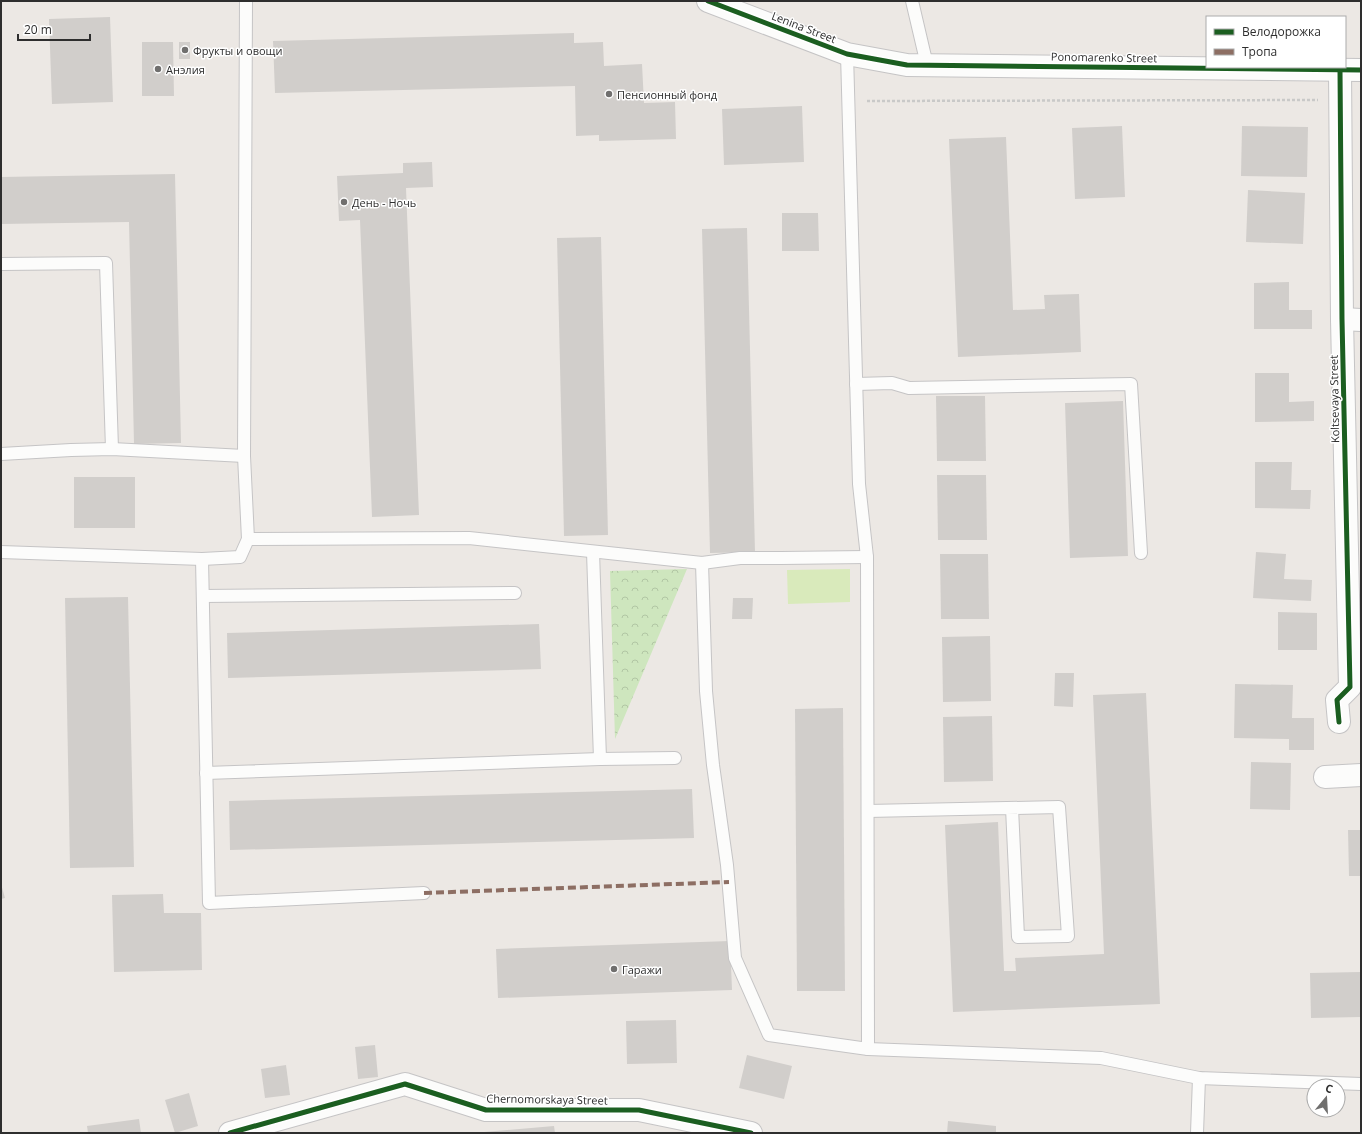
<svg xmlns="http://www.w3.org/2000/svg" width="1362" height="1134" font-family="'Open Sans',sans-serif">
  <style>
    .forest { fill: url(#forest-crowns) }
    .pitch { fill: #d9eabb }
    .building { fill: #d1cecb }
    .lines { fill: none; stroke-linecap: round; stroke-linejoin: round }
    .lane-casing { stroke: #c5c4c5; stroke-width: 14 }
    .street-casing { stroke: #c5c4c5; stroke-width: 24 }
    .secondary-casing { stroke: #c5c4c5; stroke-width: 24 }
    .path { stroke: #c9c9c8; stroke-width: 2.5; stroke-dasharray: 3 2; stroke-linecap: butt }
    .lane { stroke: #fcfcfb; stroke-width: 12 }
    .street { stroke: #fcfcfb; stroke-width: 22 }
    .secondary { stroke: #fcfcfb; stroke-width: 22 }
    .quiet { stroke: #8d6e63; stroke-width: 4; stroke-dasharray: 8 4; stroke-linecap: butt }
    .cycleway-casing { stroke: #fff; stroke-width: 8 }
    .cycleway { stroke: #1b5e20; stroke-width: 5 }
    .poi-dot { fill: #706f6e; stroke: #fff; stroke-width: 1.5 }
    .labels { text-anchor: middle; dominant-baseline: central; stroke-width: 3; stroke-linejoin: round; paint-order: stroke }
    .street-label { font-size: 11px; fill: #2e2e2e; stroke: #fff }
    .poi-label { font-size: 11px; fill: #2e2e2e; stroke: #fff; text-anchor: start }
  </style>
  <defs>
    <pattern id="forest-crowns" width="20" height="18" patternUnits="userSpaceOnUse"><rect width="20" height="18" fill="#cee6be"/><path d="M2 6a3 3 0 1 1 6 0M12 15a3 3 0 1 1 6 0" fill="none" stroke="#b1c6a4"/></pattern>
  </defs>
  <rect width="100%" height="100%" fill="#ece8e4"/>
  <path class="forest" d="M687,569L615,739L610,571Z"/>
  <path class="pitch" d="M850,569V602L788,604L787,570Z"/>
  <g class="building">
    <path d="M110,17L113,102L52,104L49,19Z"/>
    <path d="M574,33V43L603,42L604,66L642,64L644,103L675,102L676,139L599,141V135L576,136L575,86L275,93L273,41Z"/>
    <path d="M142,42H173L174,96H142Z"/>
    <rect x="179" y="42" width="11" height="17"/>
    <path d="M802,106L804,162L724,165L722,109Z"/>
    <path d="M1122,126L1125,197L1075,199L1072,128Z"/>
    <path d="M1242,126L1308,127L1307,177L1241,176Z"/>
    <path d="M1006,137L1013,310L1045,309L1044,295L1079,294L1081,352L958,357L949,139Z"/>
    <path d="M432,162L433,187L406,188L419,515L372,517L360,220L339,221L337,176L403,173V163Z"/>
    <path d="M175,174L181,443L134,444L129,222L1,224V177Z"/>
    <path d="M1248,190L1305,193L1303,244L1246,242Z"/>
    <path d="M782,213H818L819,251H782Z"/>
    <path d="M747,228L755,552L710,553L702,229Z"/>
    <path d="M601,237L608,535L564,536L557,238Z"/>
    <path d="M1289,282V310H1312V329H1254V283Z"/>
    <path d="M1255,373H1289V402L1314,401V421L1255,422Z"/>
    <path d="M936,396H985L986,461H937Z"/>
    <path d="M1123,401L1128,556L1070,558L1065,403Z"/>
    <path d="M1255,462H1292L1291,490H1311L1310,509L1255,508Z"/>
    <path d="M937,475H986L987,540H938Z"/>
    <rect x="74" y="477" width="61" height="51"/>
    <path d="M1256,552L1286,554L1284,579L1312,580L1311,601L1253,598Z"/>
    <path d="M940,554H988L989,619H941Z"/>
    <path d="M128,597L134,867L70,868L65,598Z"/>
    <path d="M733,598H753L752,619H732Z"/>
    <path d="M1278,612L1317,613V650H1278Z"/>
    <path d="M539,624L541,669L228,678L227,633Z"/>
    <path d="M990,636L991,701L943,702L942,637Z"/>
    <path d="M1055,673H1074L1073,707L1054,706Z"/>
    <path d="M1235,684L1293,685L1292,718H1314V750H1289V739L1234,738Z"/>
    <path d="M1146,693L1160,1004L953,1012L945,825L998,822L1004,971H1016L1015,958L1104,954L1093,695Z"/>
    <path d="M843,708L845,991H797L795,709Z"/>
    <path d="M992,716L993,781L944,782L943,717Z"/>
    <path d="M1251,762L1291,763L1290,810L1250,809Z"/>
    <path d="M692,789L694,838L230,850L229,801Z"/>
    <path d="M1348,830H1361V876H1349Z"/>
    <path d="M1,884L5,898L1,899Z"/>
    <path d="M163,894L164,913H201L202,970L114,972L112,895Z"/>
    <path d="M730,941L732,990L498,998L496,949Z"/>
    <path d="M1360,972L1361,1017L1311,1018L1310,973Z"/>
    <path d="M676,1020L677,1063L627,1064L626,1021Z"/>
    <path d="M375,1045L378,1077L358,1079L355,1047Z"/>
    <path d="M747,1055L792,1066L784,1099L739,1088Z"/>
    <path d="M286,1065L290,1095L265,1098L261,1069Z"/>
    <path d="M189,1093L198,1126L175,1133L165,1100Z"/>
    <path d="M139,1119L141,1133H88L87,1126Z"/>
    <path d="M948,1121L996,1126V1133H947Z"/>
    <path d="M554,1126L555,1133H484V1132Z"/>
  </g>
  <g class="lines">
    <g class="lane-casing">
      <g id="lane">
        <path d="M912,1L927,65"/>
        <path d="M847,54L859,484L867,557L868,1049"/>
        <path d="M1,264L106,263L112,449"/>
        <path d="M856,384L892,383L909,388L1131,384L1141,553"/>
        <path d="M1,454L71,450L112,449L244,456"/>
        <path d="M248,539L469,538L702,563L740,558H781L867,557"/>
        <path d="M1,552L202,559L240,557L248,539L244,456L246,1"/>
        <path d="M593,552L600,759"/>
        <path d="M202,559L209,903L424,893"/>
        <path d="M702,563L706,691L713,765L727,865L735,958L769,1035L868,1049L1101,1058L1199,1078L1361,1084"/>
        <path d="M203,596L515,593"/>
        <path d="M206,773L600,759L675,758"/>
        <path d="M868,811L1059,807L1068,936L1018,937L1012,808"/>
        <path d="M1197,1133L1199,1078"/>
      </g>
    </g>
    <g class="street-casing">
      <g id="street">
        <path d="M1342,319L1361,320"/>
        <path d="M1339,722L1337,700L1350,687L1342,319L1340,70"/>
        <path d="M1325,777L1361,775"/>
        <path d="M230,1133L405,1084L486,1110H639L751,1133"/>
      </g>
    </g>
    <g class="secondary-casing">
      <path id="secondary" d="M708,1L847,54L907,65L1361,70"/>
    </g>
    <path class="path" d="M867,101L1318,100"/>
    <use href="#lane" class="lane"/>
    <use href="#street" class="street"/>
    <use href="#secondary" class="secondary"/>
    <path class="quiet" d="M424,893L729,882"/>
    <g class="cycleway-casing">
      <g id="cycleway">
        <path d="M708,1L847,54L907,65L1361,70"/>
        <path d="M1339,722L1337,700L1350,687L1342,319L1340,70"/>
        <path d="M230,1133L405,1084L486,1110H639L751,1133"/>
      </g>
    </g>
    <use href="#cycleway" class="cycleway"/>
  </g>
  <g class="poi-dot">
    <circle cx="185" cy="50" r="4"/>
    <circle cx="158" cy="69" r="4"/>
    <circle cx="609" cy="94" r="4"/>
    <circle cx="344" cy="202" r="4"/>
    <circle cx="614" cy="969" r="4"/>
  </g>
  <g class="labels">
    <g class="street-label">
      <text transform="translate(804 27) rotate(21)">Lenina Street</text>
      <text transform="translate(1104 57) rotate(1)">Ponomarenko Street</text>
      <text transform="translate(1334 399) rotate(-91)">Koltsevaya Street</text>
      <text transform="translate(547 1099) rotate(1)">Chernomorskaya Street</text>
    </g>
    <g class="poi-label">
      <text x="193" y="50">Фрукты и овощи</text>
      <text x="166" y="69">Анэлия</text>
      <text x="617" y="94">Пенсионный фонд</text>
      <text x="352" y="202">День - Ночь</text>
      <text x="622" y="969">Гаражи</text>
    </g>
  </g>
  <rect width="1362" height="1134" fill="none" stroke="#2e2e2e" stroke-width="4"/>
  <rect x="1206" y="16" width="140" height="52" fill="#ffffff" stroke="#ababab"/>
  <rect x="1214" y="29" width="20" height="6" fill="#1b5e20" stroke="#ababab"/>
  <text x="1242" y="36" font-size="12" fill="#2e2e2e">Велодорожка</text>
  <rect x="1214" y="49" width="20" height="6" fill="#8d6e63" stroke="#ababab"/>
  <text x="1242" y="56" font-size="12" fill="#2e2e2e">Тропа</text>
  <g transform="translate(1326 1098) rotate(18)"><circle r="19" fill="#ffffff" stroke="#ababab"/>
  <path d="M0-3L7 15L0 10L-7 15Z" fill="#706f6e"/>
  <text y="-6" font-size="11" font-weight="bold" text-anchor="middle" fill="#2e2e2e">С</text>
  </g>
  <path d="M18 34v6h72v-6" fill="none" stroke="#2e2e2e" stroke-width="2"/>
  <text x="24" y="34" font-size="12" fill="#2e2e2e" stroke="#ffffff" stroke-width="3" paint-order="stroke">20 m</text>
</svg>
